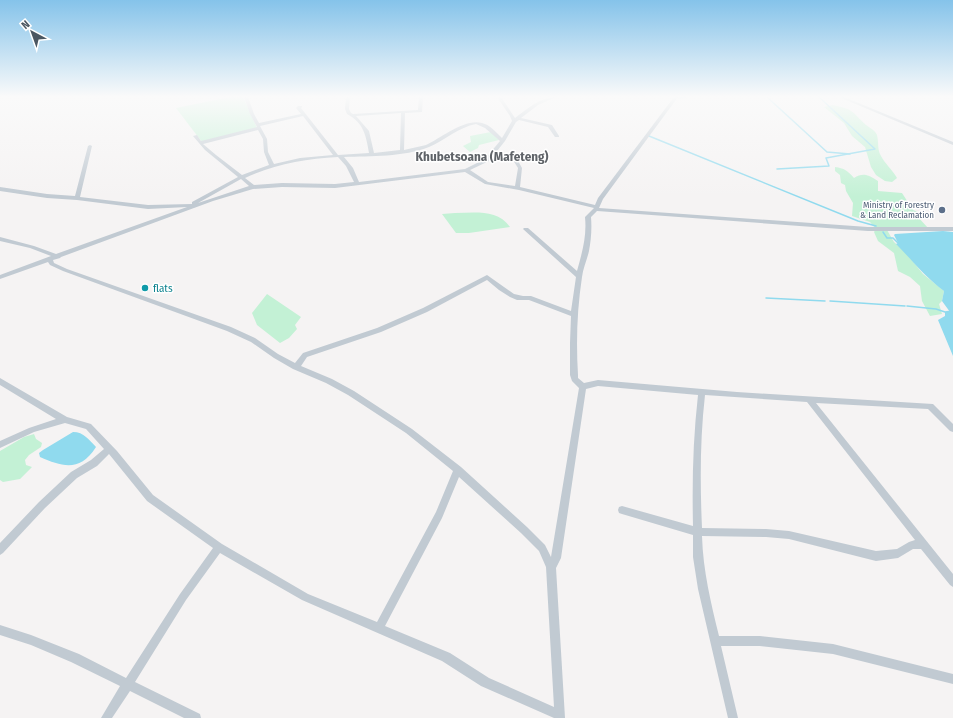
<svg xmlns="http://www.w3.org/2000/svg" width="953" height="718" font-family="'Fira Sans Condensed',sans-serif">
  <style>
    .green { fill: #c3f1d5 }
    .water { fill: #90daee }
    .lines { fill: none; stroke-linecap: round; stroke-linejoin: round }
    .stream { stroke: #90daee; stroke-width: 1.5 }
    .minor { fill: #c1cad2; fill-rule: evenodd }
    .service-dot { fill: #5c6f8a; stroke: #fff; stroke-width: 1.5 }
    .culture-dot { fill: #0f9aa8; stroke: #fff; stroke-width: 1.5 }
    .labels { text-anchor: middle; dominant-baseline: central; stroke-width: 3; stroke-linejoin: round; paint-order: stroke }
    .far-service-label { font-size: 9px; fill: #4e5e75; stroke: #fff; text-anchor: end }
    .culture-label { font-size: 11px; fill: #0d838f; stroke: #fff; text-anchor: start }
    .far-district-label { font-size: 13px; font-weight: bold; fill: #5f6368; stroke: #fff }
  </style>
  <rect width="100%" height="100%" fill="#f5f3f3"/>
  <g class="green">
    <path d="M230,97H243L257,128L202,142L176,108Z"/>
    <path d="M833,105C855,110 851,111 866,125C870,128 875,130 877,135C879,143 877,149 881,156C885,164 892,169 897,178L892,182L885,181L876,175L871,167L865,147L852,136L844,123L824,107Z"/>
    <path d="M491,132L499,140L479,145L478,148L470,152L463,146L471,142L470,136Z"/>
    <path d="M835,167C844,168 848,171 854,178C863,172 869,175 878,181V191L902,193L913,210L920,213L921,216H917L928,228L887,230L894,242L906,253L923,274L944,291L942,301L939,304L942,314L930,316L922,301L920,286L910,277L898,271L894,253L878,241L874,232L876,229L870,222L852,216L853,203L846,191L845,185L841,183L840,175L835,171Z"/>
    <path d="M455,213C475,213 497,209 510,227L469,233H456L442,214Z"/>
    <path d="M267,294L301,317L295,325L297,329L289,338L280,343L257,325L252,313Z"/>
    <path d="M34,434L36,439L42,443L41,447L29,455L25,460L26,465L32,467L20,479L3,482L0,480V451L24,437Z"/>
  </g>
  <g class="water">
    <path d="M943,231L953,232V356L938,320L945,316V312H950L942,301L944,291C925,277 912,260 896,244L898,243L894,235L895,234Z"/>
    <path d="M73,432C84,432 89,440 96,447C80,472 63,467 40,457L39,453L43,450Z"/>
  </g>
  <g class="lines">
    <g class="stream">
      <path d="M767,97L827,152L850,154"/>
      <path d="M679,98L686,97"/>
      <path d="M649,136L858,221L876,226"/>
      <path d="M777,169L829,166L826,158L875,149L819,97"/>
      <path d="M883,232L887,238H893L898,243"/>
      <path d="M766,298L825,301"/>
      <path d="M830,301L905,306"/>
      <path d="M907,306L936,309L945,312L953,311"/>
    </g>
    <g class="minor">
      <path d="M244,97H248L254,114L259,123L301,114L296,108L298,106H302V107L301,108L338,155L369,153C366,136 364,123 347,114L345,109L346,97H350L349,109L351,113L353,114L418,110L419,97H423L422,112L405,113L404,150C411,148 419,147 426,145C441,138 465,118 482,123C490,125 496,132 502,138L512,121L510,116L497,97H501L515,118C527,109 540,97 556,97L538,105L521,118L552,125L559,136V137H555L548,127L519,120L516,122L505,141L489,161L470,170L488,182L515,186L518,168L513,160L517,159L522,168L520,187L595,205L598,198L674,97H678L603,199L599,208L868,227H953V231H868L597,211L591,217C592,229 591,240 589,251C587,260 583,268 582,277C577,310 576,342 578,375V378L584,383L598,380L737,392L933,404L953,424V432L950,431L928,409L816,403L953,574V587L950,585L921,549H913L898,558L876,561L789,539L766,537L702,536C703,571 711,603 719,636H760L833,644L953,674V684L833,654L760,646H721L738,718H728L698,589L693,557V535L622,514L619,513L618,510L619,507L622,506L693,526C692,482 693,439 698,395L598,386L586,389L561,558L556,568L565,718H554L481,686L442,661L302,600L220,553L186,600L135,682L200,714L201,718H184L130,691L112,718H101L120,686L71,662L31,645L0,635V625L31,635L79,654L126,678L180,594L213,548L147,501L109,454L97,466L77,478L45,508L3,553L0,555V543L39,502L71,472L91,460L104,449L86,429L65,423L34,432L0,448V441L29,428L56,419L0,385V378L67,417L91,424L117,451L153,495L222,544L308,594L377,622L436,512L453,471L406,433L348,395L326,383L293,369L274,358L251,342L227,331L63,271L50,265L48,262L0,279V275L51,256L30,248L0,241V237L34,246L56,254L187,207L148,209L77,200L47,198L0,191V187L47,194L75,196L88,146L90,145L92,146L80,197L148,205L192,204V202L238,177L205,150L193,136L197,135L201,141L257,127L250,114ZM401,113L400,150L374,153L369,131L356,116ZM303,116L333,155L300,158L274,164L268,152L267,139L260,126ZM476,124L485,128L500,141L485,159L465,169L359,182L353,168L344,157C370,156 404,157 429,147C445,140 459,127 476,124ZM258,130L263,139L264,152L269,165L242,175L216,155L203,144ZM338,157L346,166L354,182L335,184L282,183L254,185L245,178C275,164 305,159 338,157ZM465,172L485,184L519,190L594,208L585,217C587,236 582,253 577,271L528,228H524L523,229L576,277L571,311L531,296H523L514,294L487,275L423,308L377,328L303,353L295,363L278,354L255,338L231,327L67,269L54,263L53,260L60,258L61,257L213,201L253,189L282,187L335,188ZM241,179L249,186L198,203ZM487,280L499,290L510,297L517,300H529L571,316L570,343V375L572,381L579,388L551,557L545,545L527,527L461,467L412,429L354,391L332,379L301,366L307,357L381,332L427,312ZM705,395L807,402L915,540L909,542L897,549L876,551L789,531L766,529L702,528C700,483 700,439 705,395ZM459,477L521,533L539,551L546,567L554,707L489,678L450,653L385,626L442,518Z"/>
      <path d="M839,97H844L953,142V145Z"/>
    </g>
  </g>
  <linearGradient id="sky" x2="0" y2="1"><stop stop-color="#85c3ea"/><stop offset="0.49" stop-color="#fafafa"/><stop offset="1" stop-color="#fafafa" stop-opacity="0"/></linearGradient>
  <rect width="953" height="197" fill="url(#sky)"/>
  <circle class="service-dot" cx="942" cy="210" r="4"/>
  <circle class="culture-dot" cx="145" cy="288" r="4"/>
  <g class="labels">
    <g class="far-service-label">
      <text x="934" y="205">Ministry of Forestry<tspan x="934" dy="10">&amp; Land Reclamation</tspan></text>
    </g>
    <g class="culture-label">
      <text x="153" y="288">flats</text>
    </g>
    <g class="far-district-label">
      <text x="482" y="156">Khubetsoana (Mafeteng)</text>
    </g>
  </g>
  <g transform="translate(32 32) rotate(319)" stroke="#ffffff" stroke-width="3" paint-order="stroke">
  <path d="M0-3L7 15L0 10L-7 15Z" fill="#4a5661"/>
  <text y="-6" font-size="11" font-weight="bold" text-anchor="middle" fill="#4a5661">N</text>
  </g>
</svg>
